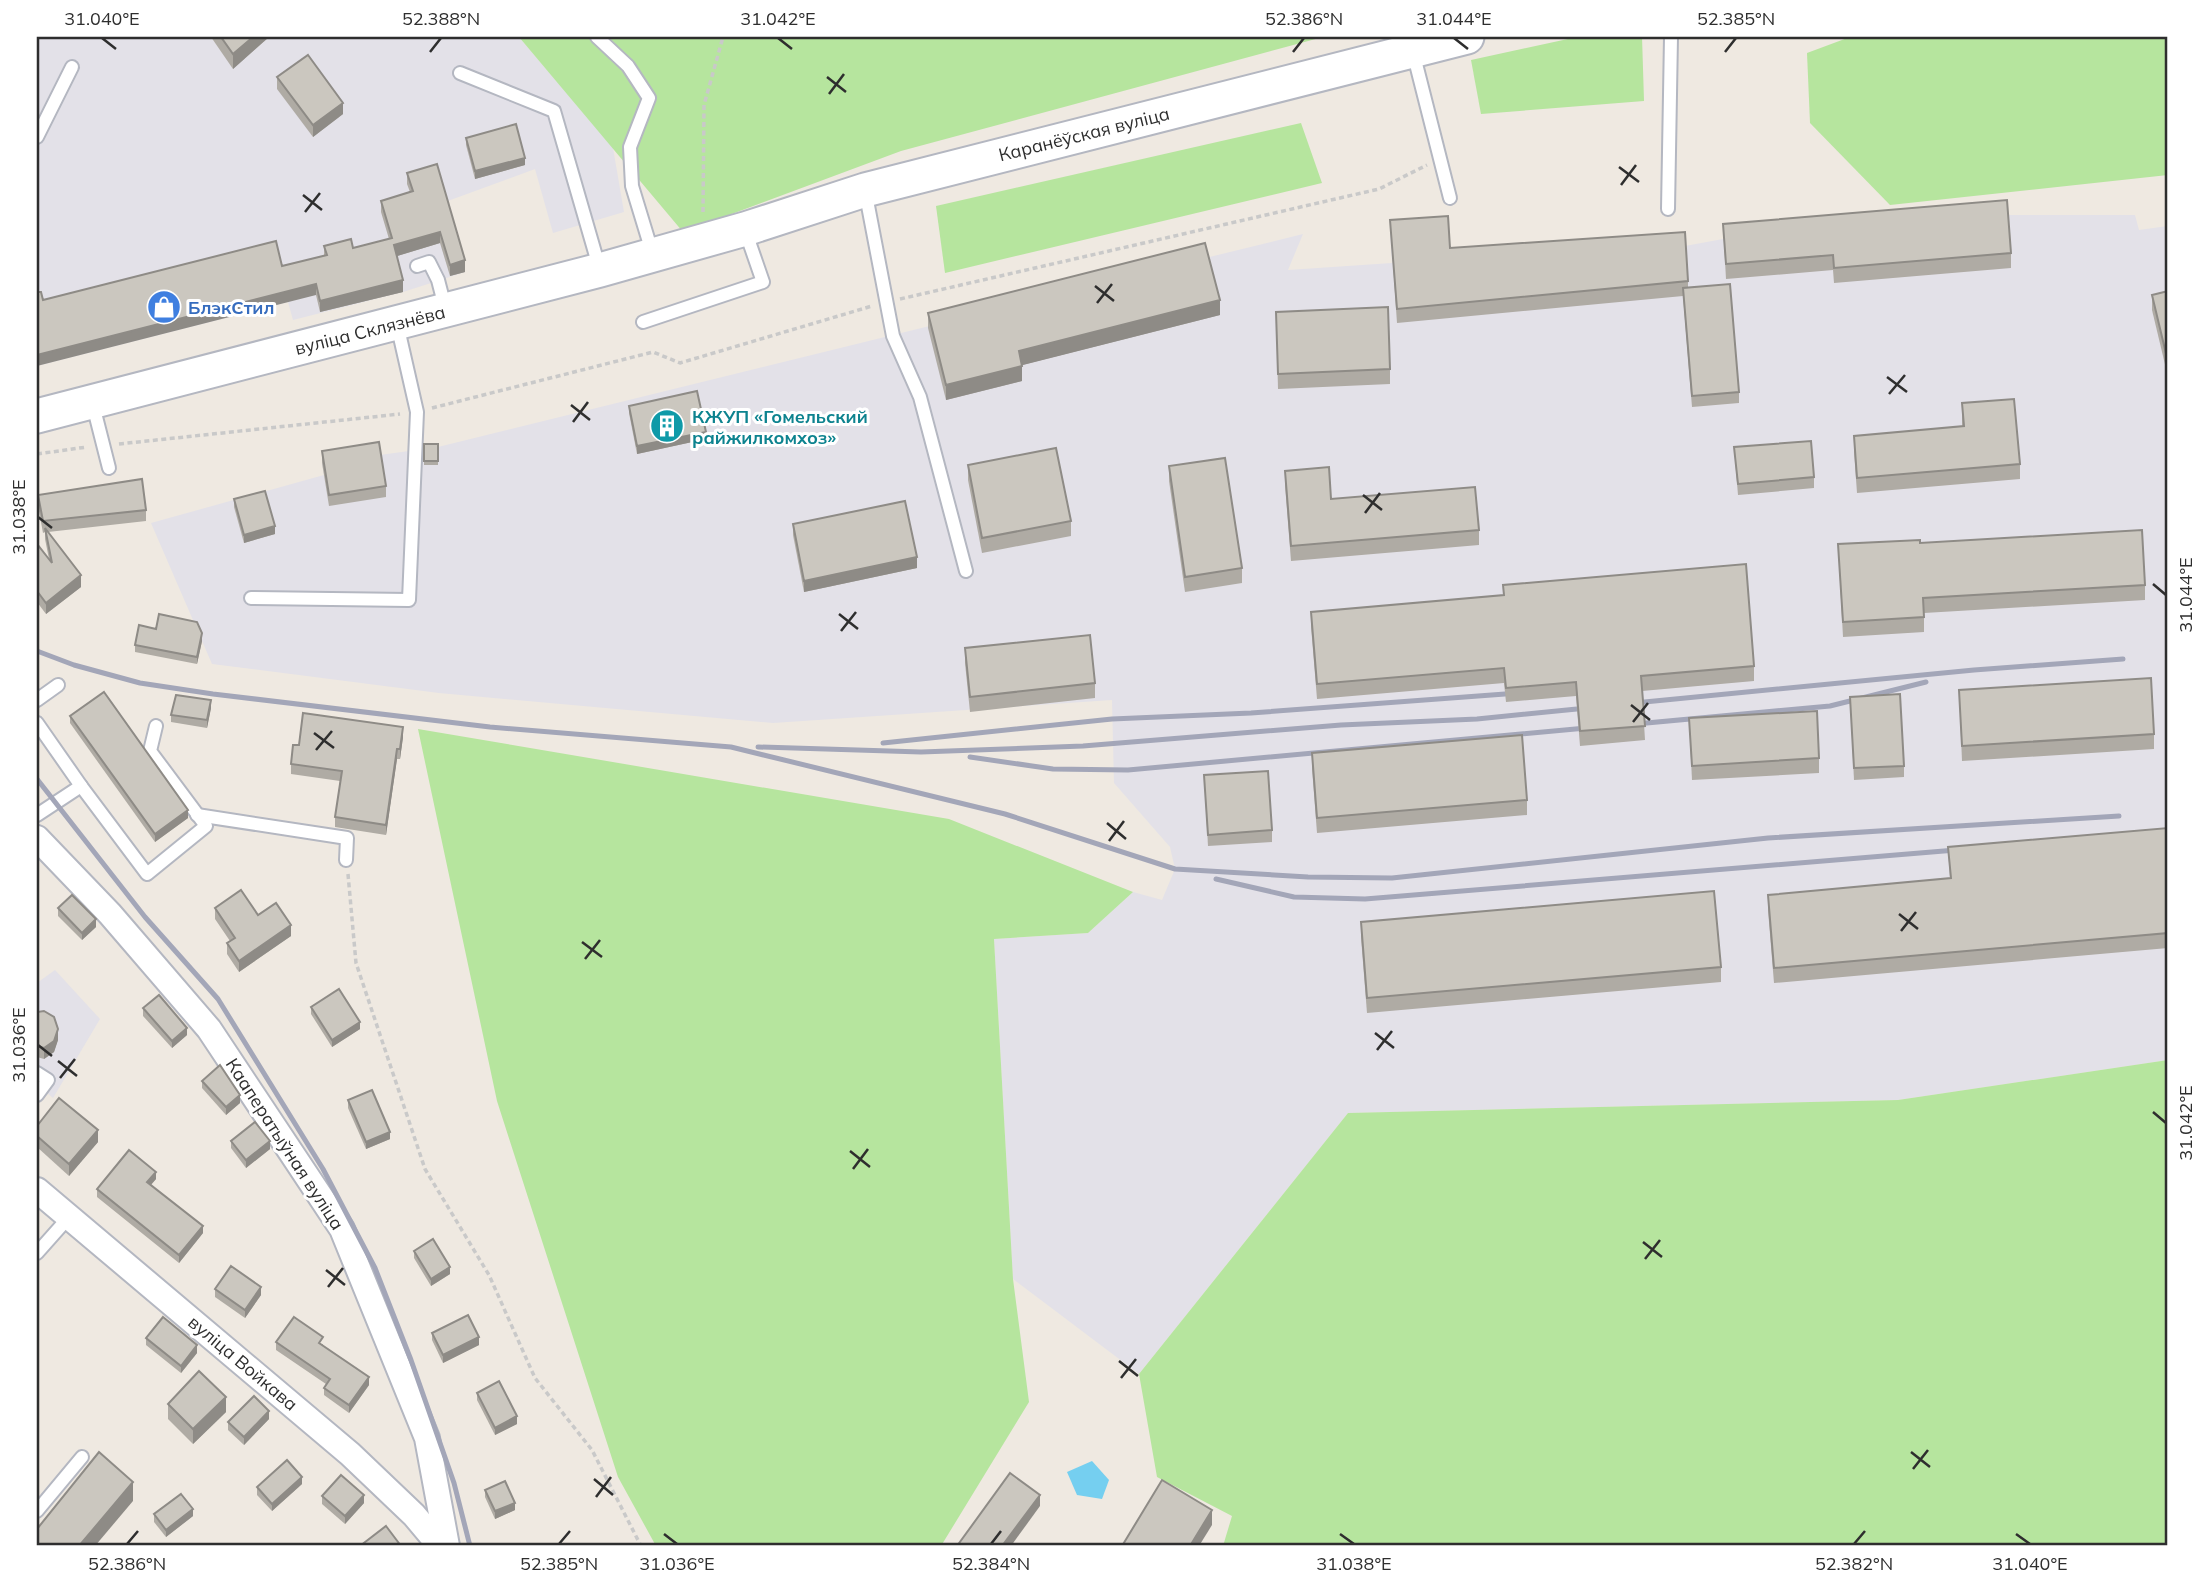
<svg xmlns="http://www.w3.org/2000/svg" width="2205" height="1583" font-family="Mulish,sans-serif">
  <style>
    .industrial { fill: #e3e1e8 }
    .green { fill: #b6e59e }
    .water { fill: #75cff0 }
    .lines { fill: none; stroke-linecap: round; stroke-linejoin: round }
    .service-casing { stroke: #b4b7c1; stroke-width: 16 }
    .minor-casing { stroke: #b4b7c1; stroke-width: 28 }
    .secondary-casing { stroke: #b4b7c1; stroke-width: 37 }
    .path { stroke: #c9c9c9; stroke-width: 3.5; stroke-dasharray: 5 3.5; stroke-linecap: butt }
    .service { stroke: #fff; stroke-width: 12 }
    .minor { stroke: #fff; stroke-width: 24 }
    .secondary { stroke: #fff; stroke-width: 33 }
    .rail { stroke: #a3a6b8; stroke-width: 5 }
    .wall { fill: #afaba4 }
    .shaded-wall { fill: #8e8b86 }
    .building { fill: #cbc7bf; stroke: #8e8b86; stroke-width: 2 }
    .ticks { fill: none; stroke: #2e2e2e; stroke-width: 2.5 }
    .labels { text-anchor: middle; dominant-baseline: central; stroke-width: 6; stroke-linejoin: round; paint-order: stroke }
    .street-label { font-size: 18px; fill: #2e2e2e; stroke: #fff }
    .shop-label { font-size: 18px; font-weight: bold; fill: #366cbe; stroke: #fff; text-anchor: start }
    .culture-label { font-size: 18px; font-weight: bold; fill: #0d838f; stroke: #fff; text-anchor: start }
    .neatline { fill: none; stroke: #2e2e2e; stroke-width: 2.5 }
    .ticks-label { font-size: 18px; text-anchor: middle; fill: #2e2e2e }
  </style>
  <rect width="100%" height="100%" fill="#efe9e1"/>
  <g class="industrial">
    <path d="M37,37H211L233,68L269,37H519L613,148L624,212L553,233L535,169L445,202L465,272L403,292L293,320L288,302L37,366Z"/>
    <path d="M2007,215H2135L2139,230L2168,226V1060L1898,1100L1348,1113L1139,1374L1013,1279L994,939L1088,933L1133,892L1162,900L1175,869L1170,847L1114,783L1112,700L773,723L439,693L212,664L151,523L324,475L322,463L438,447L1303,234L1288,270L1392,263L1390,234L1448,230L1450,261L1685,246L1723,239Z"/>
    <path d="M55,970L100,1019L53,1098L37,1084V983Z"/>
  </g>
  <g class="green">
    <path d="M519,37H1323L901,151L683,232Z"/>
    <path d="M1577,37H1642L1644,101L1481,114L1471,60Z"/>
    <path d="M1850,37H2168V175L1890,205L1810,123L1807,53Z"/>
    <path d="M1301,123L1322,183L945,273L936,206Z"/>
    <path d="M418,729L949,819L1133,892L1088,933L994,939L1013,1279L1029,1402L941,1546H656L618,1477L497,1101Z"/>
    <path d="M2168,1060V1546H1223L1232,1516L1157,1477L1139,1374L1348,1113L1898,1100Z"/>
  </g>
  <path class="water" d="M1092,1461L1109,1480L1102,1499L1077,1495L1067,1472Z"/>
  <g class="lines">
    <g class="service-casing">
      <g id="service">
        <path d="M597,37L628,66L649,98L630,147L632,186L653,255"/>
        <path d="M1413,52L1450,198"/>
        <path d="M460,73L554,111L600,270"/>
        <path d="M37,137L72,67"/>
        <path d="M865,190L893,336L920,397L966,571"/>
        <path d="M1668,209L1671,37"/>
        <path d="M417,266L429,262L438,280L445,307"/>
        <path d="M643,322L763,282L745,230"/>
        <path d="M93,405L109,468"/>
        <path d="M251,598L409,600L417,412L397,324"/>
        <path d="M37,700L58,685"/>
        <path d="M37,723L81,786L37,815"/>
        <path d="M81,786L147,874L206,826L150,751L156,726"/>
        <path d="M197,815L347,838L346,860"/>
        <path d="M37,1073L48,1080L37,1095"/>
        <path d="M37,1253L69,1217"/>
        <path d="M37,1511L82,1457"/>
      </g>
    </g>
    <g class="minor-casing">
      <g id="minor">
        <path d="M37,838L110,914L209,1029L342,1229L427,1438L447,1546"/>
        <path d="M37,1190L350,1454L414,1515L440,1546"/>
      </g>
    </g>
    <g class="secondary-casing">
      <path id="secondary" d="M37,416L600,270L745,229L865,190L1467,37"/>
    </g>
    <g class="path">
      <path d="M703,212L704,105L723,37"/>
      <path d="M900,299L1379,189L1427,165"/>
      <path d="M432,408L653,352L680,363L872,306"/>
      <path d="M119,444L400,414"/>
      <path d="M37,454L87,447"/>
      <path d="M348,874L356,963L425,1169L489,1275L535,1378L592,1450L641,1546"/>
    </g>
    <use href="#service" class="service"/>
    <use href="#minor" class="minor"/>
    <use href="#secondary" class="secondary"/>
    <g class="rail">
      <path d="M37,651L74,665L140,683L213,694L490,727L731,747L1005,814L1175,869L1308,877L1392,878L1768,838L2119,816"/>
      <path d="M1624,704L1974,670L2123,659"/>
      <path d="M1625,725L1830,706L1926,682"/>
      <path d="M883,743L1112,719L1251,713L1505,694"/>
      <path d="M758,747L921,752L1083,746L1341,725L1477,719L1597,707"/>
      <path d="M970,757L1053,769L1128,770L1597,727"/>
      <path d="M37,779L145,917L218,999L323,1169L375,1268L411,1360L454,1483L470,1546"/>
      <path d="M1216,879L1294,897L1365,899L1968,849"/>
    </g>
  </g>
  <g class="wall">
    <path d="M211,37H269L233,69Z"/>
    <path d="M277,77L343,114L313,137L277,89Z"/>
    <path d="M466,138L525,165L475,179L466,145Z"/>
    <path d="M407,173L465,272L450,276L440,243L397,256L403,292L320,312L316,295L43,300L282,266L324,256V246L353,248L389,239L381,212V201L410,192L407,184Z"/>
    <path d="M1390,220L1450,248L1688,281V288L1739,392V403L1692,407L1683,296L1397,323Z"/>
    <path d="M1723,224L2011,253V268L1834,283L1833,270L1726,279Z"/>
    <path d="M2168,291V377L2152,310V295Z"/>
    <path d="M1276,312L1390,369V384L1278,389Z"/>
    <path d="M928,313L1220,315L1022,365V381L946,400L928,328Z"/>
    <path d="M1962,403L2020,464V479L1857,493L1854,451V436L1962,426Z"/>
    <path d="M629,406L706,439L637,454L629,413Z"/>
    <rect x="424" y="444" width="14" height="21"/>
    <path d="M1734,447L1814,477V488L1738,495Z"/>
    <path d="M322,451L386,486V497L329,506L322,463Z"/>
    <path d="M968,465L1071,521V536L982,553L968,480Z"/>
    <path d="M1169,466L1242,568V583L1185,592L1169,481Z"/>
    <path d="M1285,471L1331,499L1479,530V545L1291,561L1285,485Z"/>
    <path d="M38,495L146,510V521L48,532L81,587L46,614L37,602V544L49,559L45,539V532L43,533L38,506Z"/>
    <path d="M234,499L275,534L244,543L234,507Z"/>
    <path d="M793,524L917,568L804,592L793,535Z"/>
    <path d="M1920,543L2145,585V600L1924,613V632L1843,637L1838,544Z"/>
    <path d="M1503,585L1754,666V681L1642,691L1645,740L1580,746L1576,696L1506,702L1504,683L1317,699L1311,626V612L1503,595Z"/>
    <path d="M202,641L197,664L135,652V645Z"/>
    <path d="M965,648L1095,683V698L970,712L965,663Z"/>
    <path d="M1959,690L2154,734V749L1962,761Z"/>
    <path d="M1850,697L1904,766V777L1854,780Z"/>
    <path d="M211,708L207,728L171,722V715Z"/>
    <path d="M70,716L188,818L155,842L70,723Z"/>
    <path d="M1689,718L1819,758V773L1692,780Z"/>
    <path d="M403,737L400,759H397L386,835L335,827V817L340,781L291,774V764L299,745Z"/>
    <path d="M1312,753L1527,800V815L1317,833L1312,768Z"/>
    <path d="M1204,775L1272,830V842L1208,846Z"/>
    <path d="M2168,828V948L1774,983L1768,910V895L1950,879L1948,847Z"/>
    <path d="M58,908L96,927L82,940L58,916Z"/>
    <path d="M215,908L258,915L291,936L239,972L227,954V943L230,941L215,919Z"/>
    <path d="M1361,922L1721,967V982L1367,1013L1361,937Z"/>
    <path d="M311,1007L360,1029L332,1047L311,1014Z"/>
    <path d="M143,1008L187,1035L172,1048L143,1016Z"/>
    <path d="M37,1012L58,1040L54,1052L44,1059L37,1057Z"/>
    <path d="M202,1081L240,1103L226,1115L202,1088Z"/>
    <path d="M348,1100L390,1139L366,1149L348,1108Z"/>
    <path d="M37,1126L98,1142L69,1176L37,1147Z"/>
    <path d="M231,1141L270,1149L246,1168L231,1148Z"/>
    <path d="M156,1179L151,1185L203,1233L179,1263L97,1197V1189Z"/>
    <path d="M414,1251L450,1274L431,1286L414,1258Z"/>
    <path d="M215,1289L261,1295L245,1318L215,1297Z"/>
    <path d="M432,1333L479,1345L443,1363L432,1340Z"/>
    <path d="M146,1338L197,1353L181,1373L146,1345Z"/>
    <path d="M276,1342L323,1344V1346L369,1385L349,1413L324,1395V1388L326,1384L276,1350Z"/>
    <path d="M477,1393L517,1424L495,1435L477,1400Z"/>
    <path d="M168,1404L226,1412L193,1444L168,1419Z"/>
    <path d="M269,1419L244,1445L228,1430V1422Z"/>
    <path d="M302,1484L272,1511L257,1495V1487Z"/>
    <path d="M485,1490L515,1510L495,1519L485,1497Z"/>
    <path d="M322,1496L364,1503L345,1524L322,1504Z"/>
    <path d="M154,1514L193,1516L166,1537L154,1522Z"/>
  </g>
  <g class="shaded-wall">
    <path d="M253,37H269L233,69V54Z"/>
    <path d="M343,103V114L313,137V125Z"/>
    <path d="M525,158V165L475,179V171Z"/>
    <path d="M440,232V243L394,257V245Z"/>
    <path d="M465,260V272L450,276V265Z"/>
    <path d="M403,280V292L320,312V301Z"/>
    <path d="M316,284V295L37,366V355Z"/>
    <path d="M1220,300V315L1019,366V351Z"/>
    <path d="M1022,366V381L946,400V385Z"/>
    <path d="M706,432V439L637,454V446Z"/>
    <path d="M275,526V534L244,543V535Z"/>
    <path d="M917,557V568L804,592V581Z"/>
    <path d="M81,575V587L46,614V603Z"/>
    <path d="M202,633V641L197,664V657Z"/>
    <path d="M211,700V708L207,728V720Z"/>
    <path d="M403,727V737L400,759V749Z"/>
    <path d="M397,749V759L386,835V825Z"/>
    <path d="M188,810V818L155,842V834Z"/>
    <path d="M96,919V927L82,940V933Z"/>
    <path d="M291,925V936L239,972V961Z"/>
    <path d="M360,1022V1029L332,1047V1040Z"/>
    <path d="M187,1028V1035L172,1048V1041Z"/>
    <path d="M58,1029V1040L54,1052L44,1059V1048Z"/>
    <path d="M240,1095V1103L226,1115V1107Z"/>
    <path d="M98,1130V1142L69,1176V1164Z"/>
    <path d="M390,1132V1139L366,1149V1142Z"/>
    <path d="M270,1141V1149L246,1168V1160Z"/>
    <path d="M156,1172V1179L147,1189V1182Z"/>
    <path d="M203,1226V1233L179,1263V1255Z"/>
    <path d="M450,1267V1274L431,1286V1279Z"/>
    <path d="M261,1287V1295L245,1318V1310Z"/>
    <path d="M479,1337V1345L443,1363V1355Z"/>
    <path d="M197,1345V1353L181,1373V1366Z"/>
    <path d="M369,1377V1385L349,1413V1405Z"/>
    <path d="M226,1397V1412L193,1444V1429Z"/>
    <path d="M269,1411V1419L244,1445V1437Z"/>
    <path d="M517,1416V1424L495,1435V1428Z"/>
    <path d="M302,1477V1484L272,1511V1504Z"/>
    <path d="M133,1482V1501L95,1546H79Z"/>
    <path d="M364,1495V1503L345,1524V1516Z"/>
    <path d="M1040,1495V1506L1011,1546H1002Z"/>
    <path d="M515,1503V1510L495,1519V1511Z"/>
    <path d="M193,1509V1516L166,1537V1530Z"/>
    <path d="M1212,1510V1525L1199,1546H1190Z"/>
  </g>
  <g class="building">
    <path d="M221,37H253L233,54Z"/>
    <path d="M308,55L343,103L313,125L277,77Z"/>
    <path d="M516,124L525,158L475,171L466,138Z"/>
    <path d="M437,164L465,260L450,265L440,232L394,245L403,280L320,301L316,284L37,355V292H41L43,300L276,241L282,266L327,255L324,246L351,239L353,248L392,238L381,201L413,191L407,173Z"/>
    <path d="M2007,200L2011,253L1834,268L1833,255L1726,264L1723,224Z"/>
    <path d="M1448,216L1450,248L1685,232L1688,281L1397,309L1390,220Z"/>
    <path d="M1205,243L1220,300L1019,351L1022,366L946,385L928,313Z"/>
    <path d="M1730,284L1739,392L1692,396L1683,288Z"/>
    <path d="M2168,291V362L2152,295Z"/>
    <path d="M1388,307L1390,369L1278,374L1276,312Z"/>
    <path d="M697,391L706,432L637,446L629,406Z"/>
    <path d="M2014,399L2020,464L1857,478L1854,436L1964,426L1962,403Z"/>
    <path d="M1811,441L1814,477L1738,484L1734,447Z"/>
    <path d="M379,442L386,486L329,495L322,451Z"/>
    <rect x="424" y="444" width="14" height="17"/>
    <path d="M1056,448L1071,521L982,538L968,465Z"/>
    <path d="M1225,458L1242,568L1185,577L1169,466Z"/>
    <path d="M1329,467L1331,499L1475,487L1479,530L1291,546L1285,471Z"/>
    <path d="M142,479L146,510L43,521L38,495Z"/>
    <path d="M265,491L275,526L244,535L234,499Z"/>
    <path d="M905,501L917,557L804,581L793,524Z"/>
    <path d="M45,528L81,575L46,603L37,591V544L52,563Z"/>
    <path d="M2142,530L2145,585L1923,598L1924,617L1843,622L1838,544L1920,540V543Z"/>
    <path d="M1746,564L1754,666L1641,676L1645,726L1580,731L1576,682L1506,688L1504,668L1317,684L1311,612L1504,595L1503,585Z"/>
    <path d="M159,614L197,622L202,633L197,657L135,645L139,625L156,629Z"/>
    <path d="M1090,635L1095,683L970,697L965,648Z"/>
    <path d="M2151,678L2154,734L1962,746L1959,690Z"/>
    <path d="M104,692L188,810L155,834L70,716Z"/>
    <path d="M1900,694L1904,766L1854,768L1850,697Z"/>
    <path d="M176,695L211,700L207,720L171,715Z"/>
    <path d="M1817,711L1819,758L1692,766L1689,718Z"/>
    <path d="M303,713L403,727L400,749H397L386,825L335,817L342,771L291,764L293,745H299Z"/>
    <path d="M1522,735L1527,800L1317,818L1312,753Z"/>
    <path d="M1268,771L1272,830L1208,835L1204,775Z"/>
    <path d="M2168,828V933L1774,968L1768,895L1951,878L1948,847Z"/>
    <path d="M241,890L258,915L276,903L291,925L239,961L227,943L235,938L215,908Z"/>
    <path d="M1714,891L1721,967L1367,998L1361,922Z"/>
    <path d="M72,895L96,919L82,933L58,908Z"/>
    <path d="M339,989L360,1022L332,1040L311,1007Z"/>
    <path d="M159,995L187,1028L172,1041L143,1008Z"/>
    <path d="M44,1011L54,1017L58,1029L54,1041L44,1048L37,1046V1012Z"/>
    <path d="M220,1065L240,1095L226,1107L202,1081Z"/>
    <path d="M372,1090L390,1132L366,1142L348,1100Z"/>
    <path d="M59,1098L98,1130L69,1164L37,1136V1126Z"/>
    <path d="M255,1122L270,1141L246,1160L231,1141Z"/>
    <path d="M129,1150L156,1172L147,1182L203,1226L179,1255L97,1189Z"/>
    <path d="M433,1239L450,1267L431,1279L414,1251Z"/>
    <path d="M231,1266L261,1287L245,1310L215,1289Z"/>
    <path d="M468,1315L479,1337L443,1355L432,1333Z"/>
    <path d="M163,1317L197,1345L181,1366L146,1338Z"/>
    <path d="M294,1317L323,1337L319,1343L369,1377L349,1405L324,1388L330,1379L276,1342Z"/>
    <path d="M199,1371L226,1397L193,1429L168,1404Z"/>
    <path d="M499,1381L517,1416L495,1428L477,1393Z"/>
    <path d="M254,1396L269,1411L244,1437L228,1422Z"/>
    <path d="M99,1452L133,1482L79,1546H37V1529Z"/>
    <path d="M287,1460L302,1477L272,1504L257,1487Z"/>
    <path d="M1010,1473L1040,1495L1002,1546H957Z"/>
    <path d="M341,1475L364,1495L345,1516L322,1496Z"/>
    <path d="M1162,1480L1212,1510L1190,1546H1122Z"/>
    <path d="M505,1481L515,1503L495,1511L485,1490Z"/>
    <path d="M181,1494L193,1509L166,1530L154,1514Z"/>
    <path d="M386,1526L401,1546H360Z"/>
  </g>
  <path class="ticks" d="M102,38L116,49M778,38L792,49M1454,38L1468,49M430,52L441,38M1293,52L1304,38M1725,52L1736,38M827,77L846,92M829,94L844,74M1619,167L1639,182M1621,185L1636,165M303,195L322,210M305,212L320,193M1095,286L1114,301M1097,303L1112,284M1887,377L1907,392M1889,394L1905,375M571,405L590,420M573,422L588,402M1363,495L1382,510M1365,513L1380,493M38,517L52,528M2153,584L2166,595M839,614L858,629M841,631L856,612M1631,705L1650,720M1633,722L1648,703M314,733L334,748M316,750L332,731M1107,823L1126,839M1109,841L1124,821M1899,914L1918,929M1901,931L1916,912M582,942L602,957M585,959L600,940M1375,1033L1394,1048M38,1045L52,1056M1377,1050L1392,1031M58,1061L77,1076M60,1078L75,1059M2153,1112L2166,1123M850,1151L870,1167M853,1169L868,1149M1643,1242L1662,1257M1645,1259L1660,1240M326,1270L345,1285M328,1287L343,1268M1119,1361L1138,1376M1121,1378L1136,1359M1911,1452L1930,1467M1913,1469L1928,1450M594,1479L613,1495M596,1497L611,1477M664,1534L677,1544M1340,1534L1354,1544M2016,1534L2030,1544M127,1544L138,1531M559,1544L570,1531M991,1544L1001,1531M1854,1544L1865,1531"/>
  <defs>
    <g id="shop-disc" transform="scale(1.75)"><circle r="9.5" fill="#3f7fe0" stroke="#fff"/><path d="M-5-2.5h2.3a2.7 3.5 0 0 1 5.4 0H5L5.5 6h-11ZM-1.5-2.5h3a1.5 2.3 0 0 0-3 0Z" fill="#fff"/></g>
    <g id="building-disc" transform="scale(1.75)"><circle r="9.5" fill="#0f9aa8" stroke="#fff"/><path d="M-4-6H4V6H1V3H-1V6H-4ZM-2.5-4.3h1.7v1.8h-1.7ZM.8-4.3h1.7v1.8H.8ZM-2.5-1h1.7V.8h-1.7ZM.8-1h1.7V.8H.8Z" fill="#fff"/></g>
  </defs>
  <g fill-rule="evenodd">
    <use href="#shop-disc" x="164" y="307"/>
    <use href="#building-disc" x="667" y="426"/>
  </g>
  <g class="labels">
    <g class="street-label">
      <text transform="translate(1084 134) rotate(-14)">Каранёўская вуліца</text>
      <text transform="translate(370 330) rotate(-14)">вуліца Склязнёва</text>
      <text transform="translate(285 1144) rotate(57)">Кааператыўная вуліца</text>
      <text transform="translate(243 1363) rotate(40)">вуліца Войкава</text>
    </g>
    <g class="shop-label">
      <text x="188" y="307">БлэкСтил</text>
    </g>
    <g class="culture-label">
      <text x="692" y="416">КЖУП «Гомельский<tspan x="692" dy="21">райжилкомхоз»</tspan></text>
    </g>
  </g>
  <rect width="2205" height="1583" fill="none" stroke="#ffffff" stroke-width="77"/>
  <rect x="38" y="38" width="2128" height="1506" class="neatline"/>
  <g class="ticks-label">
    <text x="102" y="25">31.040°E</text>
    <text x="441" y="25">52.388°N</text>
    <text x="778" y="25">31.042°E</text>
    <text x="1304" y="25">52.386°N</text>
    <text x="1454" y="25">31.044°E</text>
    <text x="1736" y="25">52.385°N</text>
    <text transform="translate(19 517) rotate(-90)" y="6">31.038°E</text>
    <text transform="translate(2186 595) rotate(-90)" y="6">31.044°E</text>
    <text transform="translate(19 1045) rotate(-90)" y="6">31.036°E</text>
    <text transform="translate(2186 1123) rotate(-90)" y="6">31.042°E</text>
    <text x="127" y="1570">52.386°N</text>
    <text x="559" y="1570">52.385°N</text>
    <text x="677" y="1570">31.036°E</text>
    <text x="991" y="1570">52.384°N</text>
    <text x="1354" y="1570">31.038°E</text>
    <text x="1854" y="1570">52.382°N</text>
    <text x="2030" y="1570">31.040°E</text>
  </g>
</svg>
